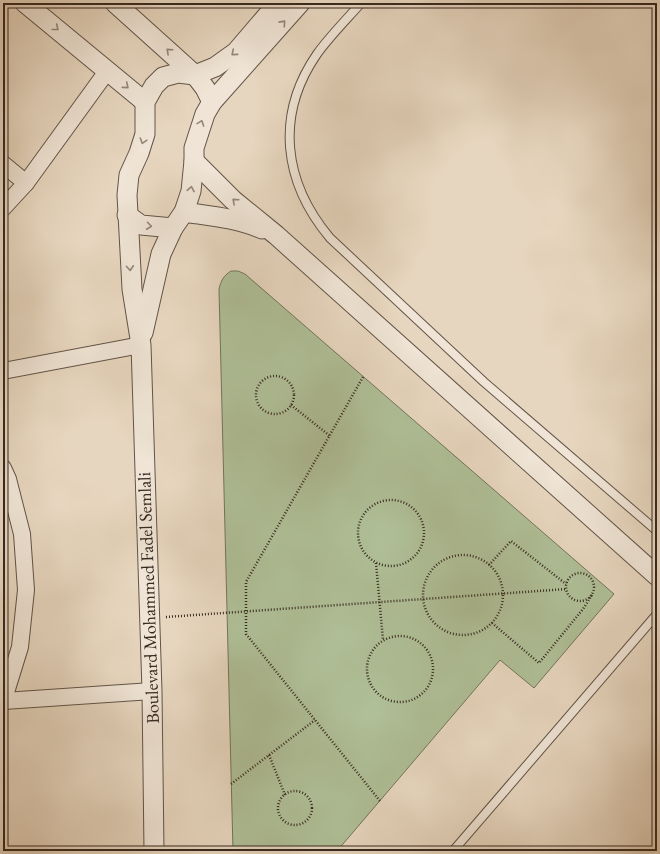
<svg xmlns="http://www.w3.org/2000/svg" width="660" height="854" font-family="'EB Garamond',serif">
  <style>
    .green { fill: #afbf97; stroke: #72745c }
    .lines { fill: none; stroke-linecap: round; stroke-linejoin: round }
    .service-casing { stroke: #625448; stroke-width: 10 }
    .minor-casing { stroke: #625448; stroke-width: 18 }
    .tertiary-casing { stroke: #625448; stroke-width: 21 }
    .path { stroke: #362920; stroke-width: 2.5; stroke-dasharray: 1 2; stroke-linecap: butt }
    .service { stroke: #efe4d5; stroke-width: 8 }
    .minor { stroke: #efe4d5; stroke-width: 16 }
    .tertiary { stroke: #efe4d5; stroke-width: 19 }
    .oneway { stroke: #92867a }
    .labels { text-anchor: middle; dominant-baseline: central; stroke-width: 4; stroke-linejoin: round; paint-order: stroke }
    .street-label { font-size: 18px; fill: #362920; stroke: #efe4d5 }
  </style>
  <rect width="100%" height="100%" fill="#e7d6bf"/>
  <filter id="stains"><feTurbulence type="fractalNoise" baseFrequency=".005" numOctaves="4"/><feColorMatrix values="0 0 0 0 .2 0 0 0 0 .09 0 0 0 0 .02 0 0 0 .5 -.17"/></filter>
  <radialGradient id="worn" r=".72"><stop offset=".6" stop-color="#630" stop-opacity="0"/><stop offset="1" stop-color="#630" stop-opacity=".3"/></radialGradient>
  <path class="green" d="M231,271H238L245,274L614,594L534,688L500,660L337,851H233L219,289C221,281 223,276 231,271Z"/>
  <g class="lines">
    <g class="service-casing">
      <g id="service">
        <path d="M361,3C347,19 329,37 317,54C275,115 283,182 330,238L484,382L657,531"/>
        <path d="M453,851L657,614"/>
      </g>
    </g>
    <g class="minor-casing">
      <g id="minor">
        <path d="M3,164L26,183"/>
        <path d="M3,208L26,183L108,70"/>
        <path d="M3,371L141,345"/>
        <path d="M3,468L8,479L22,534L26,590L20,647L3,702"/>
        <path d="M4,701L152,691"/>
      </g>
    </g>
    <g class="tertiary-casing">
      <g id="tertiary">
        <path d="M25,3L145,102"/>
        <path d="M115,3L195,75L205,88L212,102"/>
        <path d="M194,161L233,200L276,235L657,576"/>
        <path d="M184,212C210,216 237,218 262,229"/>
        <path d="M127,215L141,225L173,228"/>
        <path d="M143,333L161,254L173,228L184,212L191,191L194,161V148L205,114L212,102L300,3"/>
        <path d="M154,851L152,691L141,345L132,289L127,195L129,175L139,153L145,134V102L154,86L163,77L178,73L195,75L215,67L236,52L278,3"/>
      </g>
    </g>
    <g class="path">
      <circle cx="275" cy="395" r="19"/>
      <path d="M363,377L246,582V634L380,801"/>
      <path d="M291,405L330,436"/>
      <circle cx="391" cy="533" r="33"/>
      <circle cx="463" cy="595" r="40"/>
      <path d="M376,563L383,640"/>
      <path d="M489,565L511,541L566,584"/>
      <circle cx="580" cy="587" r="14"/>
      <path d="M166,617L567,589"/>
      <path d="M492,623L539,663L583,609L592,595"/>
      <circle cx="400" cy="669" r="33"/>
      <path d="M269,755L285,795"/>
      <path d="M231,784L315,720"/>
      <circle cx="295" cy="808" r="17"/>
    </g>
    <use href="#service" class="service"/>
    <use href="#minor" class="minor"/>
    <use href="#tertiary" class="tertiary"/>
  </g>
  <defs><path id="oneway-chevron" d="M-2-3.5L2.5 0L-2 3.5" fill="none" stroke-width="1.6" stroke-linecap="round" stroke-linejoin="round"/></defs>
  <g class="oneway">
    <use href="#oneway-chevron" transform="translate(283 23) rotate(-48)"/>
    <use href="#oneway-chevron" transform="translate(56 28) rotate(39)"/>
    <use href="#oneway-chevron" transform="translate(169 51) rotate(-138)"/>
    <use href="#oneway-chevron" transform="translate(234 53) rotate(140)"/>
    <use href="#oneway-chevron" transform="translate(126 86) rotate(40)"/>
    <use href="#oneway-chevron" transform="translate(201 123) rotate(-70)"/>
    <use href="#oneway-chevron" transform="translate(143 141) rotate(107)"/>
    <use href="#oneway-chevron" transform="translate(191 189) rotate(-79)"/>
    <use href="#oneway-chevron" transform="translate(235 201) rotate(-138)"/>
    <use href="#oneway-chevron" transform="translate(149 226) rotate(7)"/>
    <use href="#oneway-chevron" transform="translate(130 268) rotate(86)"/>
  </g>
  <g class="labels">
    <g class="street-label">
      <text transform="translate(148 598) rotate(-92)">Boulevard Mohammed Fadel Semlali</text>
    </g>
  </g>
  <rect width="660" height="854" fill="none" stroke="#e7d6bf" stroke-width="16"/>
  <rect x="4" y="4" width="652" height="846" fill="none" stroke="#362920" stroke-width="2"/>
  <rect x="8" y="8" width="644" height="838" fill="none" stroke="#362920"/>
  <rect width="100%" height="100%" filter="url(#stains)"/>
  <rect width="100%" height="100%" fill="url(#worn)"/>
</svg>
